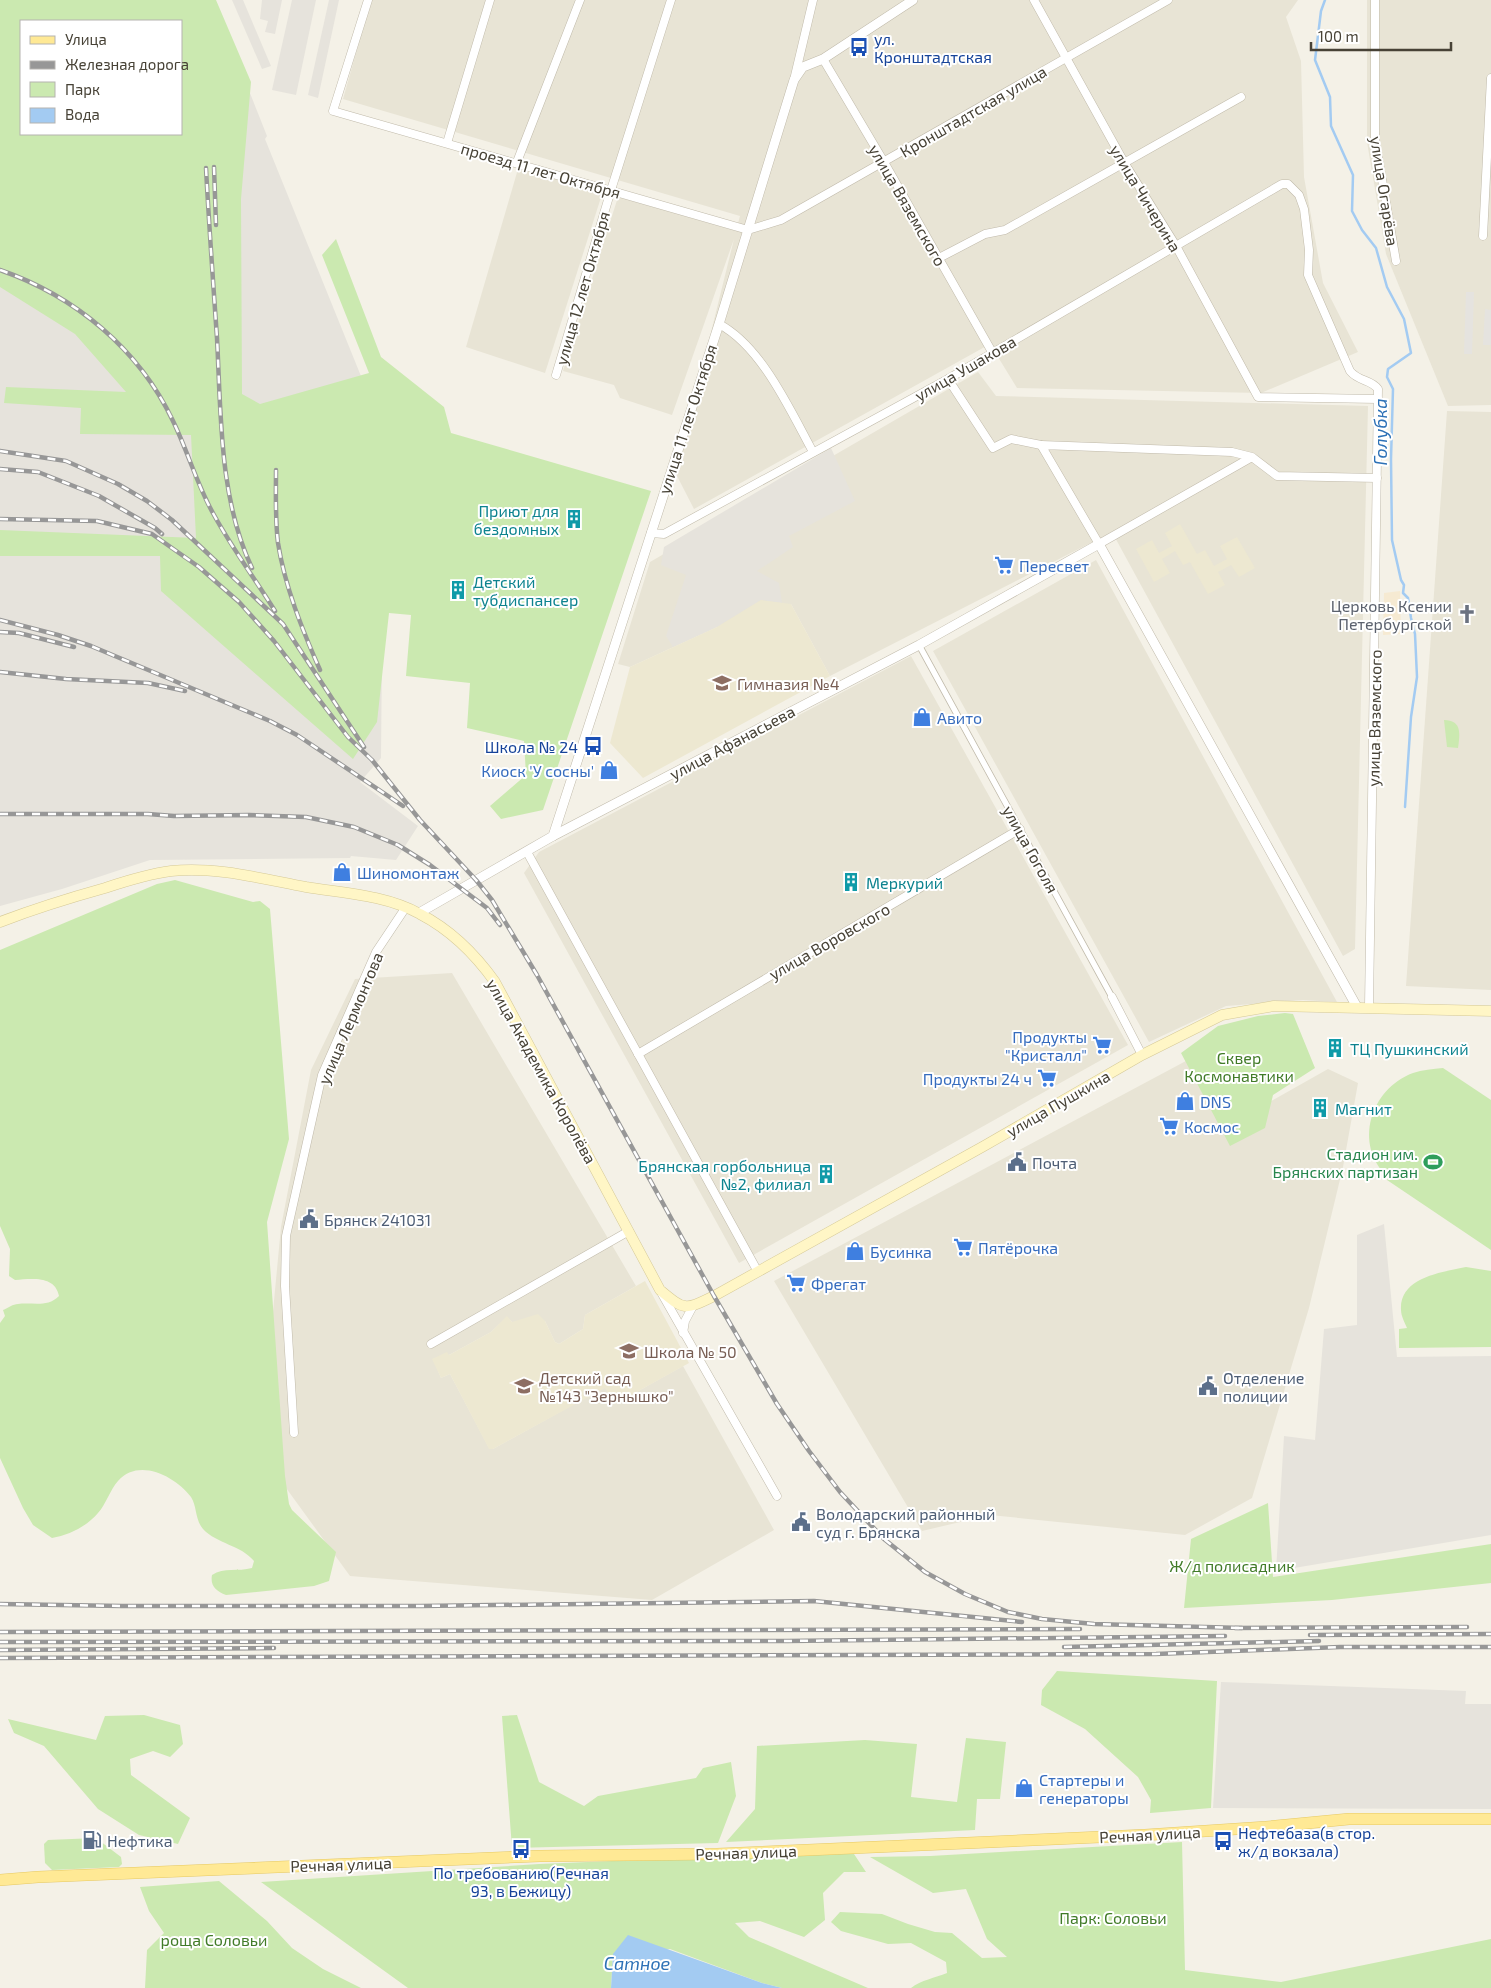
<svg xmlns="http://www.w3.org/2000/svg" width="1491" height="1988" font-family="'Exo 2',sans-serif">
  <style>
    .residential { fill: #e8e4d5 }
    .commercial { fill: #f6ead2 }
    .industrial { fill: #e6e3dc; fill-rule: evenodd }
    .education { fill: #ede8d1 }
    .green { fill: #cbe9b0; fill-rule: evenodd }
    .parking { fill: #e5e3df }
    .water { fill: #a3cbf2 }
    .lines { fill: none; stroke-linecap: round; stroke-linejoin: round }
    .stream { stroke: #a3cbf2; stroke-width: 2.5 }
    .pedestrian-casing { stroke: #c0baaa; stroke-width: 7 }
    .minor-casing { stroke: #c0baaa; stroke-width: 9 }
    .tertiary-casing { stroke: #c0baaa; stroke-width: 10 }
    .secondary-casing { stroke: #d5c997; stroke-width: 11 }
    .primary-casing { stroke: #e6c964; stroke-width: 12 }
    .pedestrian { stroke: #fff; stroke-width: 5.5 }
    .minor { stroke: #fff; stroke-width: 8 }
    .tertiary { stroke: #fff; stroke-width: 9 }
    .secondary { stroke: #fff6c6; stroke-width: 10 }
    .primary { stroke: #ffe995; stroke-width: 11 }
    .rail-casing { stroke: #979797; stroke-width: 4.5 }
    .rail { stroke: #fff; stroke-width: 2.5; stroke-dasharray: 8; stroke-linecap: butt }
    .labels { text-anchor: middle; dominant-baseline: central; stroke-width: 4; stroke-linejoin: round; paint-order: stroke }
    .transit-label { font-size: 16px; fill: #164399; stroke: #fff; text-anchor: start }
    .street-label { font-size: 16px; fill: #474236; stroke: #fff }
    .culture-label { font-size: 16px; fill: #0d838f; stroke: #fff; text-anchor: start }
    .shop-label { font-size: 16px; fill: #366cbe; stroke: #fff; text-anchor: start }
    .worship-label { font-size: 16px; fill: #5b616d; stroke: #fff; text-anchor: end }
    .education-label { font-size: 16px; fill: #785e54; stroke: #fff; text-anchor: start }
    .park-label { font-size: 16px; fill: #417b28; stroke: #fff }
    .leisure-label { font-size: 16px; fill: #27864d; stroke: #fff; text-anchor: end }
    .service-label { font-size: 16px; fill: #4e5e75; stroke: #fff; text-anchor: start }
    .water-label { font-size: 18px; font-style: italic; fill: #2d71b6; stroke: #fff }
  </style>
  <rect width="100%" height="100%" fill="#f4f1e7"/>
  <g class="residential">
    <path d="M371,0H1298L1286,17L1301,61L1304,177L1323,283L1358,352L1261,393L1017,388L990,344L694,509L676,474L734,239L672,415L620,398L614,385L563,371L618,197L736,231L740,216L343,99Z"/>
    <path d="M1367,0H1491V405L1448,406L1386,254L1367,142Z"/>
    <path d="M518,169L603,191L545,373L466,347Z"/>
    <path d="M978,372L996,396L1368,406L1355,949L1343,956L1112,532L830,676L791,604L717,627L630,667L618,664L650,562Z"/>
    <path d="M1447,411L1491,412V990L1406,986Z"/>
    <path d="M1096,560L1337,1002L1303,1000L1226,1006L1149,1042L933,651Z"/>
    <path d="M911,656L1128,1045L739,1263L524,873L539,852Z"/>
    <path d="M452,973L636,1286L585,1315L583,1329L559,1344L555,1342L545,1321L512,1322L507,1317L491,1332L449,1355L433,1359L441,1378L450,1374L489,1448L493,1449L605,1387L615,1404L683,1366L774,1530L652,1600L350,1576L281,1481L270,1343L281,1227L311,1070L355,979Z"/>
    <path d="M1199,1054L1236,1121L1328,1069L1358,1083L1343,1167L1309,1308L1252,1498L1185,1535L990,1515L922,1531L774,1281Z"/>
  </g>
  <path class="commercial" d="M1400,591L1401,634L1383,635L1384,593Z"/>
  <g class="industrial">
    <path d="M0,0H213L267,136L265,139L384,433L381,758L360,782L418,826L396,860L351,856L350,858L150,860L62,889L0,906ZM21,21H181V134H21Z"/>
    <path d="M232,0H243L271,66L262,69Z"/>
    <path d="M262,0H282L275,34L265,32L268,21L260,19Z"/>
    <path d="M292,0H316L296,95L272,90Z"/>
    <path d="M329,0H339L318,98L308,95Z"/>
    <path d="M831,448L855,501L789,536L793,547L757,571L779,583L782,603L761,600L717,627L673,647L666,636L686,575L661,565L664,547Z"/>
    <path d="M1384,1224L1397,1357L1491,1356V1535L1276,1571L1284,1436L1315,1440L1324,1329L1357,1325V1235Z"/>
    <path d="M1221,1682L1466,1691L1465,1704H1491V1809L1213,1808Z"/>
  </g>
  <g class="education">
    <path d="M1180,524L1197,554L1205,550L1214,566L1227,559L1220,546L1237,537L1255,568L1239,577L1231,565L1218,572L1225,585L1208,594L1190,562L1183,565L1175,551L1162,559L1170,573L1154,582L1136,549L1152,540L1159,553L1172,546L1165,533Z"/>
    <path d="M761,600L791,604L830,676L643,778L610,743L630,667L717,627Z"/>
    <path d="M645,1281L689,1363L615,1404L605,1388L493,1449H489L450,1374L441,1378L432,1359L447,1352L449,1355L491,1332L507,1316L512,1322L538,1314L545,1321L555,1342L559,1344L583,1329L585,1315Z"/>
  </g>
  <g class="green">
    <path d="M0,0H216L251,82L241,199L242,394L260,404L369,373L322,255L336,239L381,357L444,407L451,433L651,491L543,810L501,819L490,806L526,775L524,741L467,728L470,683L406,676L411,615L389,613L377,722L353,759L161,591L160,556H0V530L196,538L191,435L80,434L81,408L4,403L6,387L126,392L75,334L0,287ZM21,21H181V134H21Z"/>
    <path d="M1444,720C1462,720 1460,734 1458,748L1447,747Z"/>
    <path d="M175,880L253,902L260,901L270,909L289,1139L267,1222L285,1476L289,1504L292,1510L336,1552L329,1581L314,1586L226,1595C216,1591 210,1586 212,1575C224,1567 238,1572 252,1568L254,1561C241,1545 217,1544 203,1529C195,1520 197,1506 191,1497C176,1477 139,1457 118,1481C110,1490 106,1504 98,1513C86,1527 69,1535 52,1538L33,1525L23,1508L0,1458V1323L5,1316L3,1310C8,1308 13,1304 18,1304C33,1302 47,1308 59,1296C55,1275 31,1279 15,1280L9,1276L10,1249L0,1226V950L157,884Z"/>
    <path d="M1285,1013L1293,1014L1315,1068L1273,1095L1265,1128L1230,1146L1181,1053L1218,1026L1258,1016Z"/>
    <path d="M1443,1068L1491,1100V1250L1387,1180L1388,1177C1353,1145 1370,1089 1413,1073C1422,1070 1433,1069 1443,1068Z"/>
    <path d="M1466,1267L1491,1271V1347L1399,1348V1329L1407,1328C1405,1323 1401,1316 1401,1310C1399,1277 1443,1272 1466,1267Z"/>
    <path d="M1268,1503L1273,1577L1491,1544V1583L1332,1600L1184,1608L1191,1539Z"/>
    <path d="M1057,1671L1217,1681L1211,1808L1150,1813L1151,1800L1138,1777L1085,1729L1041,1705L1042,1690Z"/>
    <path d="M144,1715L180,1725L183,1744L170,1757L153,1751L130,1759L131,1775L190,1818L178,1844L139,1835L98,1809L44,1746L14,1733L8,1719L96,1740L105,1716Z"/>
    <path d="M517,1715L539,1782L584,1806L598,1796L696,1778L703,1768L731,1762L736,1796L718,1843L512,1848L502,1716Z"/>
    <path d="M966,1738L1006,1742L1000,1799H977L975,1830L726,1842L755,1809L757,1746L865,1740L917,1744L911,1797L957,1802Z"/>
    <path d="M96,1838L121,1857L122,1864L119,1867L52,1870L45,1863L44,1844L48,1840Z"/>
    <path d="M1182,1842L1185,1970L1281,1982L1491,1939V1988H911C921,1980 935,1978 947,1973L946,1962L911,1943L888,1944L841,1931L831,1922L840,1912L882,1914L908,1924L935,1932L952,1933L982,1958L1007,1957L987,1939L966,1889L933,1893L870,1857L930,1856Z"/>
    <path d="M852,1851L866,1872H844L823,1893L825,1920L804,1937L760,1921L735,1923L749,1937L868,1988H782L762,1983L670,1949L613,1954L611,1988H408L261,1882L539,1864Z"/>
    <path d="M219,1881L267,1921L292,1948L323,1969L361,1988H145L147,1950L164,1933L149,1911L140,1887Z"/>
  </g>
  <g class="parking">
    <path d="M1466,292H1474L1472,354H1464Z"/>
    <path d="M1485,309L1491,310V345H1483Z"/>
  </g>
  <path class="water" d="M628,1935L762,1983L782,1988H611L613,1954Z"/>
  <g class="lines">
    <path class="stream" d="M1325,0L1321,11L1315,60L1330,97L1331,126L1353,175L1352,211L1362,230L1376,248L1387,287L1404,319L1411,353L1388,369L1387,377L1393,389L1391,459L1392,540L1401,580L1404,585L1403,593L1408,598L1411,618L1415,634L1417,677L1411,717L1405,807"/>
    <g class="pedestrian-casing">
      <path id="pedestrian" d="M919,645L1112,997"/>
    </g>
    <g class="minor-casing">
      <g id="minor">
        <path d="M368,0L333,111L748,230L781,220L1168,0"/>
        <path d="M1034,0L1125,164L1176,246L1258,397L1378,399"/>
        <path d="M1375,0V139L1396,261"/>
        <path d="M823,59L884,162L992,352"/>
        <path d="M794,80L813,0"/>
        <path d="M447,143L490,0"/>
        <path d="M517,162L580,0"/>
        <path d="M1483,236L1491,78"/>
        <path d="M939,258L985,234L1005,230L1241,97"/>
        <path d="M719,324C762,347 790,410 813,452"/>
        <path d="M556,375L611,190L671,0"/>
        <path d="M948,379L993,448L1011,439L1041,445"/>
        <path d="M1252,457L1232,452L1041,445L1099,544L1252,457L1277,476L1377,478"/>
        <path d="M651,533L664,534L948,379L1282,184H1288L1299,195L1304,209L1309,250L1308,275L1350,371C1359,382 1371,379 1378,389L1369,1007"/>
        <path d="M527,852L758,1272"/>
        <path d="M1112,997L1142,1055"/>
        <path d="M638,1054L1020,829"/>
        <path d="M662,1294L777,1496"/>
        <path d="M683,1333L685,1321L693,1306"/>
        <path d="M431,1344L629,1231"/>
        <path d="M294,1433L285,1286L286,1236L322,1075L376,952L406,907"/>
      </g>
    </g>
    <g class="tertiary-casing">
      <g id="tertiary">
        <path d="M553,836L719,324L794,80L803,67L823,59L913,0"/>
        <path d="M419,913L553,836L919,645L1099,544L1357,1007"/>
      </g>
    </g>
    <g class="secondary-casing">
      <path id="secondary" d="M0,922C34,909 69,898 105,888C126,881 148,874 171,871C215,866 263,879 306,887C343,893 386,895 420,914C451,930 475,954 495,982L660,1290C685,1311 685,1310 714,1296L984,1146L1142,1055L1222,1015L1274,1006L1491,1011"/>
    </g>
    <g class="primary-casing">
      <path id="primary" d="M0,1880L38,1877L540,1856L717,1854L1145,1835L1266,1827L1349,1819H1491"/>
    </g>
    <use href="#pedestrian" class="pedestrian"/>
    <use href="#minor" class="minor"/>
    <use href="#tertiary" class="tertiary"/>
    <use href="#secondary" class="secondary"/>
    <use href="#primary" class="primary"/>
    <g class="rail-casing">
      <g id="rail">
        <path d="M214,167L216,225"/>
        <path d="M206,168C209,225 213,281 217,338C221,413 219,499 252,568"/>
        <path d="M0,270C75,296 139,349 173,421C188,452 197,485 214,515C232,548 255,579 275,611"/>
        <path d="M0,451L66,461L118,484L147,501L172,520L283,624L364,747"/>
        <path d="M0,469L38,472L99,496L155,528L162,534"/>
        <path d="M276,470C276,494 275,519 278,543C285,587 302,629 320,670"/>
        <path d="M0,519L97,521L152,534L199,567L239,602L274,641L348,737L372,760L420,820L476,880L492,900L537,975L714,1296L777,1404L809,1451L840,1492L884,1539L925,1572L965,1594L1008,1612L1042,1619L1094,1624L1242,1628"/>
        <path d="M0,620L58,635L91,646L270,721L297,735L403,806"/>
        <path d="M0,632L19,633L74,647"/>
        <path d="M0,672L66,679L148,683L185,691"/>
        <path d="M0,814H148L174,816L249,815L306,817L354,827L398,845L430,865L487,908L500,925"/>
        <path d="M0,1604L122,1606H421L814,1601L1022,1622"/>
        <path d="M1235,1628L1467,1627"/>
        <path d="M0,1632L1080,1629"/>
        <path d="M1310,1635L1491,1634"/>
        <path d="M0,1642L787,1641L1225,1636"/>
        <path d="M1064,1647L1319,1641"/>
        <path d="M0,1650L274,1648"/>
        <path d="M0,1658L1156,1654L1340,1647H1491"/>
      </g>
    </g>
    <use href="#rail" class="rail"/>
  </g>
  <defs>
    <g id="bus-bare" transform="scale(1.5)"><path d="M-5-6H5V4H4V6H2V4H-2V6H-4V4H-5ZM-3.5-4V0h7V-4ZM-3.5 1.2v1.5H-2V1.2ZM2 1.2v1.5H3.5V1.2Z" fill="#1a4fb4" stroke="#fff" stroke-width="2.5" paint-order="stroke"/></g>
    <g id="building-bare" transform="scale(1.5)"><path d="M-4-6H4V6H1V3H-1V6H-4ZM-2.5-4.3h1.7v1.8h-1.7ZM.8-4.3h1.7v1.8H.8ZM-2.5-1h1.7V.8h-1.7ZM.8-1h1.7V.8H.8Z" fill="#0f9aa8" stroke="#fff" stroke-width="2.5" paint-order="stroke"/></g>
    <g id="supermarket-bare" transform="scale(1.5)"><path d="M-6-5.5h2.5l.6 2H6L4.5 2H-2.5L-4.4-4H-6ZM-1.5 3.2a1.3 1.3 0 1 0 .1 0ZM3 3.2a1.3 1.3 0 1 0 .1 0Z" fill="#3f7fe0" stroke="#fff" stroke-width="2.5" paint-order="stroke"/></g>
    <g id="church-bare" transform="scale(1.5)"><path d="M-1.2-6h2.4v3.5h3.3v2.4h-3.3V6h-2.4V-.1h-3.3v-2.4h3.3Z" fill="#6b7280" stroke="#fff" stroke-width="2.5" paint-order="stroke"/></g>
    <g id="school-bare" transform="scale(1.5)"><path d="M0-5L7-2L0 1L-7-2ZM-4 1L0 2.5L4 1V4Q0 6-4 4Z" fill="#8d6e63" stroke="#fff" stroke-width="2.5" paint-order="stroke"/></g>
    <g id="shop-bare" transform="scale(1.5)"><path d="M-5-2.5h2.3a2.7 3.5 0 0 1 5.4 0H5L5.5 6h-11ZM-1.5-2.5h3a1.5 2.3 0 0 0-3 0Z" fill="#3f7fe0" stroke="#fff" stroke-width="2.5" paint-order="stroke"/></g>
    <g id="civic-bare" transform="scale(1.5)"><path d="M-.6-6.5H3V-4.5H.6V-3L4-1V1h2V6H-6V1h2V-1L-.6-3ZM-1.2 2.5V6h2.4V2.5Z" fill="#5c6f8a" stroke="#fff" stroke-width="2.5" paint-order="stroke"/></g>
    <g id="stadium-bare" transform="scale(1.5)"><path d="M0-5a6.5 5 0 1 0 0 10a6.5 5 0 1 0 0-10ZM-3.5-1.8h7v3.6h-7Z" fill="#2e9e5b" stroke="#fff" stroke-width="2.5" paint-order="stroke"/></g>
    <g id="fuel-bare" transform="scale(1.5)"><path d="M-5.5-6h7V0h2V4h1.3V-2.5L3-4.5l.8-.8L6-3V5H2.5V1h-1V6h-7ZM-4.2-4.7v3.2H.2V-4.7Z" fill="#5c6f8a" stroke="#fff" stroke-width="2.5" paint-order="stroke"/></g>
  </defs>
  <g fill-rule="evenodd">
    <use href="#bus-bare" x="859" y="47"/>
    <use href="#building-bare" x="574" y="519"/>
    <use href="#supermarket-bare" x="1004" y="565"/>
    <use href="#building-bare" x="458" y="590"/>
    <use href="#church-bare" x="1467" y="614"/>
    <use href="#school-bare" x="722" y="683"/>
    <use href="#shop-bare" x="922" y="717"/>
    <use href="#bus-bare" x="593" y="746"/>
    <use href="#shop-bare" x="609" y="770"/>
    <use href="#shop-bare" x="342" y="872"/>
    <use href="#building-bare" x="851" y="882"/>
    <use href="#supermarket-bare" x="1102" y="1045"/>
    <use href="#building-bare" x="1335" y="1048"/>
    <use href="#supermarket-bare" x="1047" y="1078"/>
    <use href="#shop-bare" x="1185" y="1101"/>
    <use href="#building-bare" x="1320" y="1108"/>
    <use href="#supermarket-bare" x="1169" y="1126"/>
    <use href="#civic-bare" x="1017" y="1162"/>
    <use href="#stadium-bare" x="1433" y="1162"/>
    <use href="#building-bare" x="826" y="1174"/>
    <use href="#civic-bare" x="309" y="1219"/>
    <use href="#supermarket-bare" x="963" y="1247"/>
    <use href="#shop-bare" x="855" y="1251"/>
    <use href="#supermarket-bare" x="796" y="1283"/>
    <use href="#school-bare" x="629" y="1351"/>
    <use href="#school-bare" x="524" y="1386"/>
    <use href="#civic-bare" x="1208" y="1386"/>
    <use href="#civic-bare" x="801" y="1522"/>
    <use href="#shop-bare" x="1024" y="1788"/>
    <use href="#fuel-bare" x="92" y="1840"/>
    <use href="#bus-bare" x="1223" y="1841"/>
    <use href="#bus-bare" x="521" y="1849"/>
  </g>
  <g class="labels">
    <g class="transit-label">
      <text x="874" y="38">ул.<tspan x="874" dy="18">Кронштадтская</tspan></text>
      <text x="578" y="746" text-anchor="end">Школа № 24</text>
      <text x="1238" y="1832">Нефтебаза(в стор.<tspan x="1238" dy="18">ж/д вокзала)</tspan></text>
      <text x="521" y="1872" text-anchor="middle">По требованию(Речная<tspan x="521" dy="18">93, в Бежицу)</tspan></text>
    </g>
    <g class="street-label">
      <text transform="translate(973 111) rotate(-30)">Кронштадтская улица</text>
      <text transform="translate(541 170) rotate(16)">проезд 11 лет Октября</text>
      <text transform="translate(1385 191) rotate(81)">улица Огарёва</text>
      <text transform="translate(1146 198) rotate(59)">улица Чичерина</text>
      <text transform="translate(908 205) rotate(60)">улица Вяземского</text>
      <text transform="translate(582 288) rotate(-74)">улица 12 лет Октября</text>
      <text transform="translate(965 368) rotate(-30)">улица Ушакова</text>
      <text transform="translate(687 419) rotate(-72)">улица 11 лет Октября</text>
      <text transform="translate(1374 718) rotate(-89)">улица Вяземского</text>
      <text transform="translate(732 742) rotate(-28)">улица Афанасьева</text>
      <text transform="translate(1031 849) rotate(61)">улица Гоголя</text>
      <text transform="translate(829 941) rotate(-30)">улица Воровского</text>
      <text transform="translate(350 1018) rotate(-67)">улица Лермонтова</text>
      <text transform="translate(542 1071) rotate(61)">улица Академика Королёва</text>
      <text transform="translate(1058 1103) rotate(-30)">улица Пушкина</text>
      <text transform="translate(1150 1834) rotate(-3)">Речная улица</text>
      <text transform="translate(746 1852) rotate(-2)">Речная улица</text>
      <text transform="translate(341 1864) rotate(-2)">Речная улица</text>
    </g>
    <g class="culture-label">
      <text x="559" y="510" text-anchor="end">Приют для<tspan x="559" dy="18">бездомных</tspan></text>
      <text x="473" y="581">Детский<tspan x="473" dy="18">тубдиспансер</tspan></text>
      <text x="866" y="882">Меркурий</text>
      <text x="1350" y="1048">ТЦ Пушкинский</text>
      <text x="1335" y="1108">Магнит</text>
      <text x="811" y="1165" text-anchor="end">Брянская горбольница<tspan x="811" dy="18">№2, филиал</tspan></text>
    </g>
    <g class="shop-label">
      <text x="1019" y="565">Пересвет</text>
      <text x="937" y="717">Авито</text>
      <text x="594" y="770" text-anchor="end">Киоск 'У сосны'</text>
      <text x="357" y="872">Шиномонтаж</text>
      <text x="1087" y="1036" text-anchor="end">Продукты<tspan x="1087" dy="18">"Кристалл"</tspan></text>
      <text x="1032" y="1078" text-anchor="end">Продукты 24 ч</text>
      <text x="1200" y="1101">DNS</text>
      <text x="1184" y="1126">Космос</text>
      <text x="978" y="1247">Пятёрочка</text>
      <text x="870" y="1251">Бусинка</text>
      <text x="811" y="1283">Фрегат</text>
      <text x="1039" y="1779">Стартеры и<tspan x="1039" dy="18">генераторы</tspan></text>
    </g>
    <g class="worship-label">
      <text x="1452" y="605">Церковь Ксении<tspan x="1452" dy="18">Петербургской</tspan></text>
    </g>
    <g class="education-label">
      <text x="737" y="683">Гимназия №4</text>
      <text x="644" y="1351">Школа № 50</text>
      <text x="539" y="1377">Детский сад<tspan x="539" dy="18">№143 "Зернышко"</tspan></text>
    </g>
    <g class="park-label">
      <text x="1239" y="1057">Сквер<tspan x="1239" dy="18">Космонавтики</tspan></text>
      <text x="1232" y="1565">Ж/д полисадник</text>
      <text x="1113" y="1917">Парк: Соловьи</text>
      <text x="214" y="1939">роща Соловьи</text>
    </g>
    <g class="leisure-label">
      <text x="1418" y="1153">Стадион им.<tspan x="1418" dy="18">Брянских партизан</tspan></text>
    </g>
    <g class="service-label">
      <text x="1032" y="1162">Почта</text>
      <text x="324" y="1219">Брянск 241031</text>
      <text x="1223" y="1377">Отделение<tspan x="1223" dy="18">полиции</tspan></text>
      <text x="816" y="1513">Володарский районный<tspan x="816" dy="18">суд г. Брянска</tspan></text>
      <text x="107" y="1840">Нефтика</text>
    </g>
    <g class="water-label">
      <text transform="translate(1380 432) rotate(-90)">Голубка</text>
      <text x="637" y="1963">Сатное</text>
    </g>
  </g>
  <rect x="20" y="20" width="162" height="115" fill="#ffffff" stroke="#b5b3af"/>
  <rect x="30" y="36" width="25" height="8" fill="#ffe995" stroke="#b5b3af"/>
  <text x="65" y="45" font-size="15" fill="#474236">Улица</text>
  <rect x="30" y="61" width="25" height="8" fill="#979797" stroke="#b5b3af"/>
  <text x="65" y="70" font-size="15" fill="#474236">Железная дорога</text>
  <rect x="30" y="82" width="25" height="15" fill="#cbe9b0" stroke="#b5b3af"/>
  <text x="65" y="95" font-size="15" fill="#474236">Парк</text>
  <rect x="30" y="108" width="25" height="15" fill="#a3cbf2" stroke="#b5b3af"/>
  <text x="65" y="120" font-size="15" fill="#474236">Вода</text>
  <path d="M1311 42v8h140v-8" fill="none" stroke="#474236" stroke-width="2.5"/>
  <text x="1318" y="42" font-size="15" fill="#474236" stroke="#ffffff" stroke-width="4" paint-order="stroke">100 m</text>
</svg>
